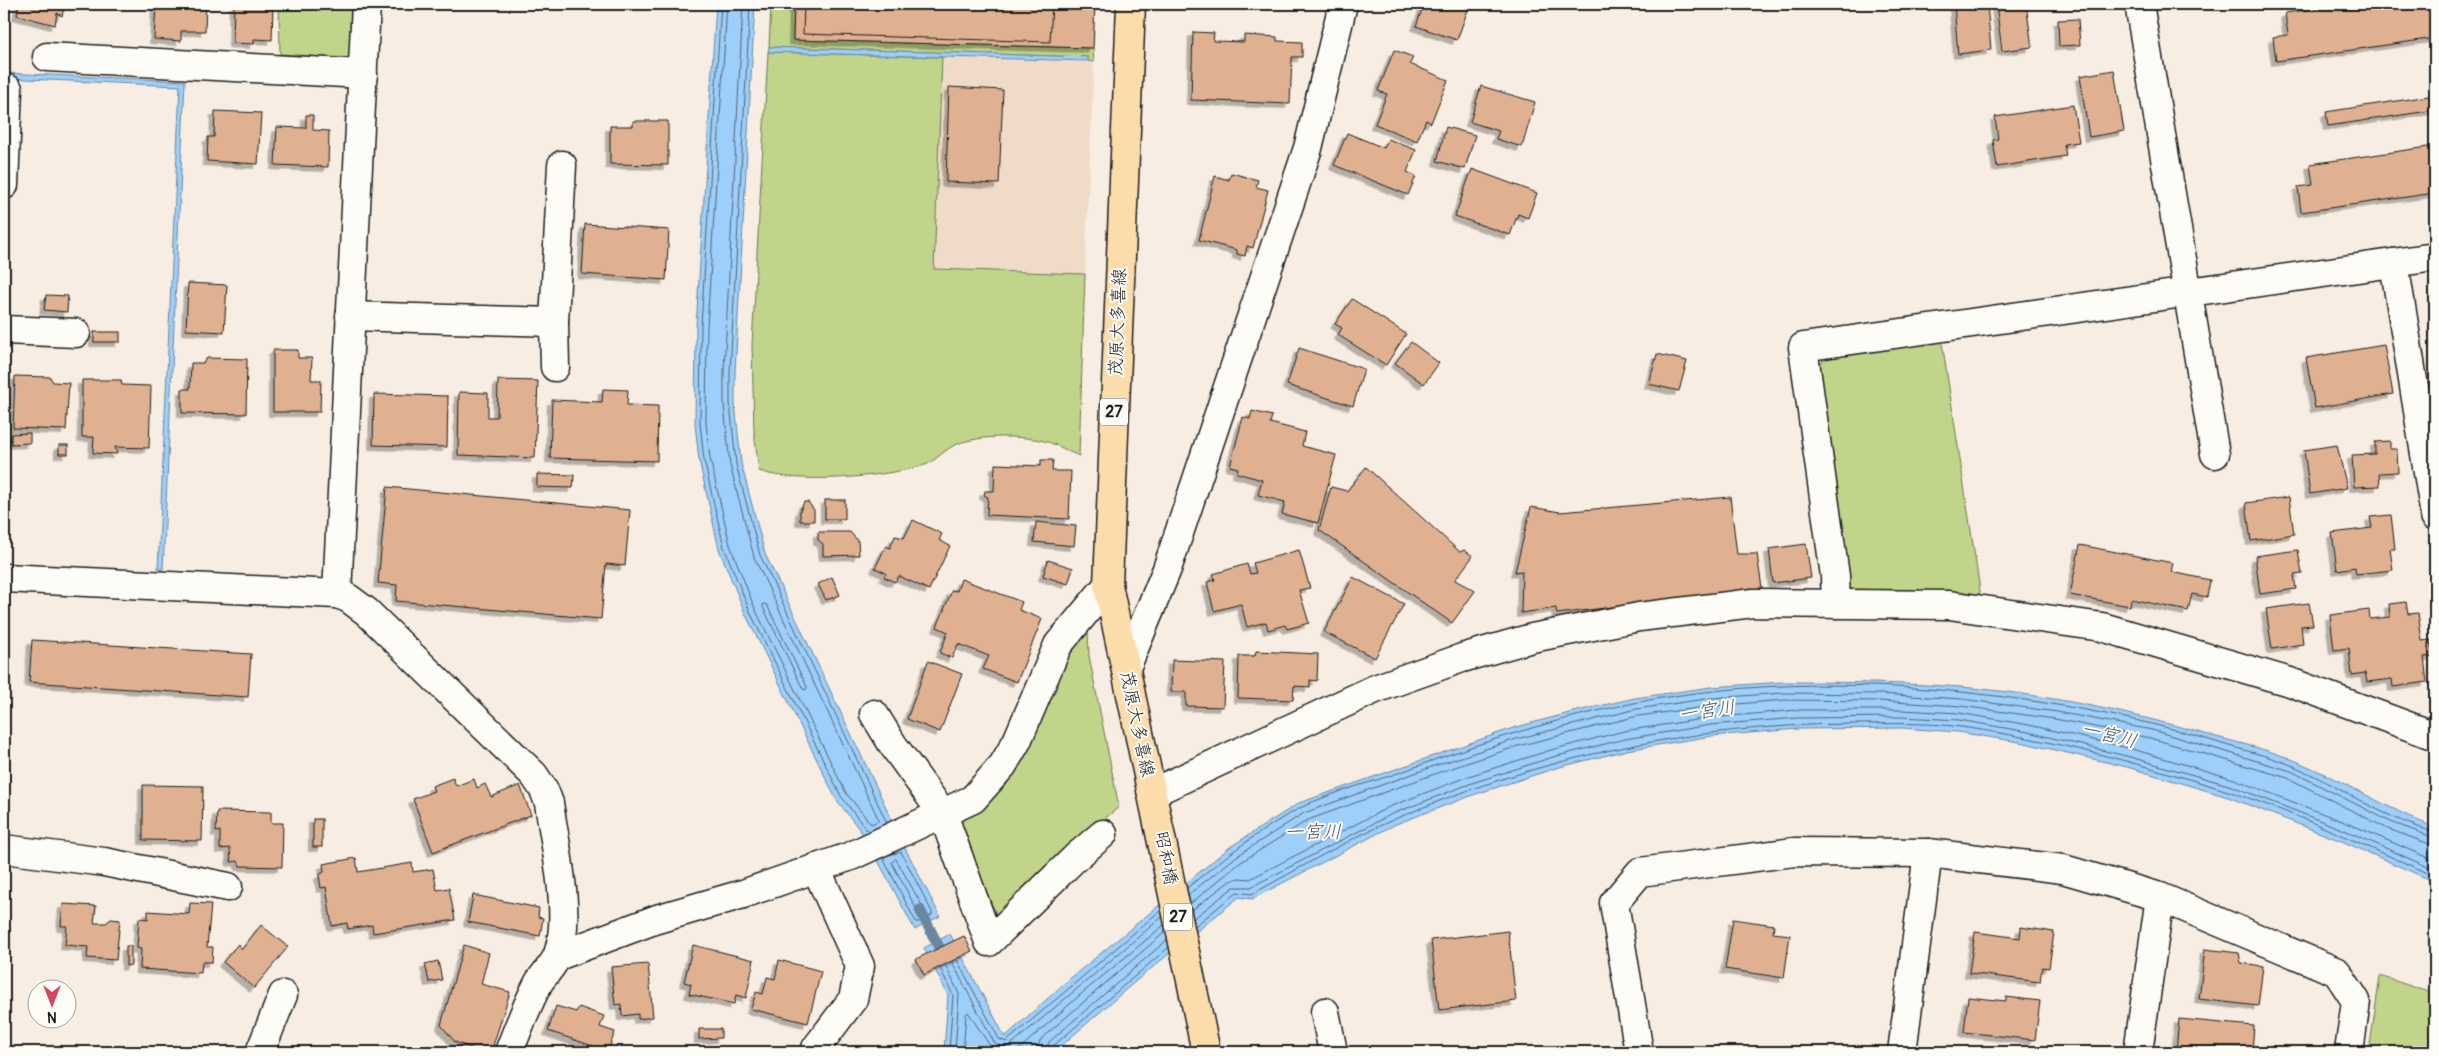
<svg xmlns="http://www.w3.org/2000/svg" width="2439" height="1056" font-family="Pangolin,'Klee One',sans-serif">
<style>
.built{fill:#f0dbc9}
.green{fill:#c0d48a;stroke:#6e7853}
.water{fill:#9dcffa;stroke:#6987a1}
.lines{fill:none;stroke-linecap:round;stroke-linejoin:round}
.shore{stroke:#506475;stroke-width:1}
.stream{stroke:#6987a1;stroke-width:11}
.building{fill:#dfb190;stroke:#1c1c1c;filter:url(#shadow)}
.minor-casing{stroke:#1c1c1c;stroke-width:31}
.major-casing{stroke:#1c1c1c;stroke-width:31}
.minor{stroke:#fdfcf7;stroke-width:28}
.major{stroke:#fddcac;stroke-width:28}
.labels{text-anchor:middle;dominant-baseline:central;stroke-width:4;stroke-linejoin:round;paint-order:stroke}
.shield{fill:#fdfcf7;stroke:#605f5e;stroke-width:1}
.shield-label{font-size:16px;font-weight:bold;fill:#1c1c1c}
.street-label{font-size:18px;fill:#1c1c1c;stroke:#fdfcf7}
.water-label{font-size:19px;font-style:italic;fill:#495b6a;stroke:#fdfcf7}
</style>
<defs>
<filter id="shadow"><feDropShadow dx="-4.5" dy="4.5" stdDeviation="0" flood-color="#0004"/></filter>
</defs>
<rect width="100%" height="100%" fill="#f7ede2"/>
<filter id="ink" filterUnits="userSpaceOnUse"><feTurbulence type="fractalNoise" baseFrequency=".02" numOctaves="2"/><feDisplacementMap in="SourceGraphic" scale="10" xChannelSelector="R" yChannelSelector="G"/><feConvolveMatrix kernelMatrix="1 2 1 2 8 2 1 2 1" color-interpolation-filters="sRGB"/></filter>
<g filter="url(#ink)">
<polygon class="built" points="942,57 1094,62 1085,274 934,269"/>
<g class="green">
<polygon points="279,4 353,4 349,59 280,54"/>
<polygon points="771,4 794,4 793,40 1093,48 1094,62 1088,61 1088,57 769,47"/>
<path d="M768 52 942 57 934 269 1085 274 1079 456C1069 452 1058 445 1048 442 1023 435 980 435 957 444 945 449 934 462 925 465 885 477 798 485 759 471L754 432 752 345Z"/>
<polygon points="1942,342 1980,590 1979,600 1847,596 1813,377 1825,357"/>
<polygon points="1088,630 1089,656 1119,807 1085,835 998,918 954,821 1068,644"/>
<polygon points="2380,976 2435,994 2435,1052 2369,1052"/>
</g>
<g class="water">
<polygon points="716,4 755,4 735,372 735,403 741,463 765,554 895,826 866,838 836,799 745,613 719,549 699,460 695,424 696,327"/>
<polygon points="769,47 1088,57 1088,61 768,52"/>
<polygon points="4,73 185,81 163,569 158,569 180,86 4,78"/>
<path d="M1784 682C1843 682 1902 683 1961 687 2043 694 2126 711 2205 734 2235 742 2267 749 2296 761 2343 781 2387 808 2435 828V882L2344 842 2228 797 2127 767 2025 743 1958 732 1901 728 1798 729 1712 736 1627 750 1556 768 1476 794 1396 824 1252 899 1239 897 1137 980 1054 1052H944L948 995 924 948 950 934 1005 1037 1067 981 1230 847 1299 803 1513 728 1573 712 1635 698 1711 687Z"/>
<polygon points="903,844 940,916 915,930 875,855"/>
</g>
<g class="lines">
<g class="shore">
<polyline points="721,4 701,327 700,423 704,460 724,547 750,612 841,796 868,832"/>
<polyline points="727,4 707,327 706,423 710,459 730,545 755,609 846,793 871,824 878,821 878,818 754,557 730,465 724,404 724,372 743,4"/>
<polyline points="750,4 730,372 730,403 736,464 760,555 887,823"/>
<polygon points="764,604 767,605 807,687 806,690 803,689 763,607"/>
<polyline points="884,857 884,860 916,922 919,922 932,915 932,912 901,852 885,856"/>
<polygon points="896,859 924,909 921,914 918,912 892,863"/>
<path d="M1187 888C1222 859 1259 830 1300 808 1335 790 1376 782 1412 768 1484 741 1558 718 1634 703 1798 670 1990 686 2152 724 2178 730 2203 738 2229 746 2251 752 2276 758 2298 768 2341 788 2389 821 2435 832"/>
<polyline points="1188,895 1237,856 1304,813 1437,765 1516,739 1637,709 1712,698 1784,693 1879,694 1962,699 2057,712 2152,730 2291,771 2391,822 2435,838"/>
<polyline points="1190,904 1241,862 1308,820 1440,772 1518,746 1638,716 1713,706 1785,700 1878,701 1961,706 2055,719 2150,738 2288,778 2388,829 2435,846"/>
<polyline points="1192,910 1230,881 1239,878 1250,879 1389,807 1469,776 1551,750 1624,731 1709,718 1798,710 1901,710 1959,713 2029,725 2132,749 2234,779 2352,825 2435,861"/>
<polyline points="1193,919 1234,887 1251,887 1392,814 1472,783 1553,757 1625,739 1710,725 1798,718 1901,717 1959,720 2028,732 2130,757 2232,786 2349,832 2435,870"/>
<path d="M1195 926 1237 892 1252 894C1299 869 1346 840 1395 819 1539 757 1693 725 1849 724 1887 724 1925 722 1961 727 2051 739 2142 764 2228 791 2299 814 2367 847 2435 876"/>
<polyline points="957,960 999,1039 1006,1042 1161,910"/>
<polyline points="952,962 994,1042 1000,1047 1007,1048 1162,917"/>
<polyline points="946,966 959,994 955,1052"/>
<polyline points="940,968 953,995 949,1052"/>
<polyline points="963,1052 966,1014 968,1012 994,1052"/>
<polyline points="1016,1052 1080,995 1164,925"/>
<polyline points="1037,1052 1039,1043 1043,1037 1165,932"/>
<polyline points="1045,1052 1049,1042 1167,940"/>
<polyline points="1051,1052 1053,1046 1169,947"/>
</g>
<polyline class="stream" points="920,910 942,953"/>
</g>
<g class="building">
<polygon points="19,4 65,4 62,16 57,13 55,25 17,15"/>
<polygon points="156,4 206,4 205,31 181,31 181,41 154,39"/>
<polygon points="234,4 273,4 272,40 254,39 254,44 233,43"/>
<polygon points="794,4 1095,4 1093,48 793,40"/>
<polygon points="804,4 1052,4 1050,42 803,34"/>
<polygon points="1424,4 1470,4 1457,40 1416,26"/>
<polygon points="1954,4 1987,4 1991,50 1958,54"/>
<polygon points="1996,4 2026,4 2032,47 2002,51"/>
<polygon points="2350,4 2435,4 2435,38 2276,61 2273,37 2288,35 2285,13"/>
<polygon points="2078,19 2080,45 2059,46 2058,20"/>
<polygon points="1193,32 1214,33 1213,41 1244,42 1244,35 1277,37 1277,41 1302,42 1302,57 1292,57 1290,104 1191,100"/>
<polygon points="1394,50 1413,57 1410,64 1448,80 1431,123 1426,120 1417,141 1375,124 1387,94 1378,91"/>
<polygon points="2114,70 2124,131 2089,137 2080,76"/>
<polygon points="1481,86 1535,102 1522,147 1496,139 1499,131 1470,122"/>
<polygon points="949,87 1003,90 999,184 946,182"/>
<polygon points="2435,95 2435,110 2328,126 2326,112"/>
<polygon points="2073,105 2079,142 2064,144 2066,156 1997,167 1993,140 1998,139 1995,117"/>
<polygon points="215,111 261,113 258,164 207,161 208,137 214,137"/>
<polygon points="306,115 313,115 313,130 329,131 328,167 275,165 277,127 306,128"/>
<polygon points="633,121 668,121 668,165 610,164 610,126 633,126"/>
<polygon points="1446,127 1475,135 1465,169 1437,161"/>
<polygon points="1347,133 1384,148 1388,139 1416,150 1407,172 1416,176 1408,195 1334,165"/>
<polygon points="2435,146 2435,193 2301,212 2298,187 2313,185 2310,164"/>
<polygon points="1472,169 1537,193 1528,218 1518,214 1510,235 1455,216"/>
<polygon points="1231,173 1258,180 1256,187 1268,190 1253,248 1247,246 1245,256 1237,254 1237,250 1199,240 1215,176 1229,180"/>
<polygon points="585,224 669,230 666,280 582,274"/>
<polygon points="188,283 227,285 224,332 186,330"/>
<polygon points="46,295 68,296 67,312 44,310"/>
<polygon points="1352,299 1406,334 1386,365 1338,335 1342,328 1335,324"/>
<rect x="94" y="332" width="26" height="10"/>
<polygon points="1411,342 1439,363 1424,384 1395,363"/>
<polygon points="2384,345 2393,394 2315,408 2306,358"/>
<polygon points="1299,348 1364,369 1353,406 1287,385"/>
<polygon points="273,350 298,350 298,358 312,358 311,380 321,380 320,412 273,412"/>
<polygon points="1657,354 1687,361 1679,391 1649,384"/>
<polygon points="207,358 247,359 246,414 182,413 182,389 190,389 191,363 203,363"/>
<polygon points="15,376 50,377 53,382 69,383 66,430 13,428"/>
<polygon points="82,380 121,380 122,385 151,386 149,448 115,447 117,454 93,453 94,437 82,437"/>
<polygon points="498,380 538,381 535,458 458,455 459,392 488,393 488,417 497,417"/>
<polygon points="603,389 628,390 627,405 658,406 657,461 550,458 552,400 602,402"/>
<polygon points="374,394 448,396 447,447 373,445"/>
<polygon points="1252,411 1272,416 1270,423 1305,432 1302,446 1336,455 1318,523 1282,514 1285,502 1258,495 1262,480 1237,473 1238,468 1230,466 1243,417 1250,419"/>
<polygon points="30,433 30,443 11,444 11,434"/>
<polygon points="2390,441 2390,449 2397,449 2398,472 2379,473 2380,486 2354,487 2352,455 2375,454 2375,442"/>
<rect x="59" y="445" width="9" height="9"/>
<polygon points="2337,445 2347,488 2310,494 2304,450"/>
<polygon points="1041,460 1053,460 1052,471 1071,471 1069,519 987,515 988,497 984,495 985,491 994,491 995,464 1041,466"/>
<polygon points="1366,467 1460,552 1464,550 1473,556 1455,580 1475,591 1452,623 1319,530 1331,487 1347,491"/>
<polygon points="537,474 574,475 573,488 537,487"/>
<polygon points="387,487 630,510 625,566 606,564 601,619 396,601 397,585 378,583"/>
<polygon points="1730,497 1737,554 1757,554 1762,588 1557,614 1556,608 1521,613 1522,571 1515,572 1531,507 1560,512"/>
<polygon points="2289,497 2294,534 2251,541 2246,503"/>
<rect x="825" y="500" width="20" height="19"/>
<polygon points="804,502 808,502 814,510 814,521 800,521 800,511"/>
<polygon points="2391,515 2395,549 2390,549 2393,570 2356,574 2355,567 2337,570 2332,533 2372,528 2370,517"/>
<polygon points="913,520 942,534 939,540 950,546 929,590 899,576 895,582 884,577 886,573 875,568 886,546 890,548 895,536 904,538"/>
<polygon points="1036,522 1076,526 1074,546 1034,542"/>
<polygon points="818,532 850,532 858,541 859,555 823,556 823,544 818,540"/>
<polygon points="1806,544 1811,578 1773,583 1769,549"/>
<polygon points="2080,545 2173,563 2171,572 2210,580 2207,597 2192,594 2188,611 2131,599 2130,606 2070,595"/>
<polygon points="1299,550 1310,588 1299,590 1309,623 1287,629 1285,625 1268,630 1266,622 1247,627 1241,604 1214,611 1207,582 1215,580 1213,574 1247,564 1250,574 1256,573 1253,563"/>
<polygon points="2298,550 2302,574 2294,575 2296,589 2260,594 2255,556"/>
<polygon points="1048,560 1073,568 1068,584 1043,576"/>
<polygon points="832,577 840,595 826,600 818,584"/>
<polygon points="1353,577 1404,604 1375,658 1324,632"/>
<polygon points="961,579 1022,602 1019,610 1042,619 1017,682 983,669 989,656 958,644 952,658 940,653 948,632 937,627 952,590 957,591"/>
<polygon points="2406,602 2408,614 2418,613 2422,641 2431,640 2433,656 2424,657 2427,682 2393,687 2392,679 2367,682 2365,673 2352,675 2349,648 2334,650 2330,615 2369,610 2370,619 2390,617 2389,604"/>
<polygon points="2309,603 2313,625 2301,626 2303,644 2272,649 2266,609"/>
<polygon points="32,640 251,654 248,697 29,682"/>
<polygon points="1256,651 1318,654 1317,681 1310,680 1310,687 1294,686 1293,700 1238,698 1239,656 1255,656"/>
<polygon points="1172,660 1225,662 1223,707 1186,706 1186,692 1171,692"/>
<polygon points="928,661 962,674 940,732 907,719"/>
<polygon points="453,778 456,786 474,779 477,788 485,784 491,797 520,785 531,815 433,852 413,799 434,791 432,786"/>
<polygon points="143,785 203,786 202,841 143,840"/>
<polygon points="217,811 271,812 271,823 283,823 282,867 240,866 238,861 231,862 230,848 220,849 220,831 216,832"/>
<rect x="313" y="819" width="9" height="28"/>
<polygon points="356,858 358,872 412,863 413,872 433,869 437,890 449,888 455,920 373,933 372,925 348,929 347,923 332,926 326,887 321,888 319,875 324,872 323,864"/>
<polygon points="473,895 539,908 538,917 543,918 540,936 468,922"/>
<polygon points="190,903 211,904 207,947 213,947 212,962 202,962 201,973 140,969 141,949 137,948 139,918 148,919 148,911 189,914"/>
<polygon points="63,904 96,906 94,923 106,923 111,919 120,920 116,960 87,958 88,947 65,945 67,926 61,926"/>
<polygon points="1733,919 1774,925 1773,933 1790,935 1784,978 1725,969"/>
<polygon points="261,925 288,947 254,988 223,962 238,944 242,949"/>
<polygon points="2021,927 2054,932 2049,968 2042,967 2040,982 1969,973 1975,932 2020,938"/>
<polygon points="1508,931 1516,1001 1439,1010 1431,940"/>
<polygon points="964,936 972,951 924,975 916,959"/>
<polygon points="464,945 489,953 481,984 510,992 491,1052 482,1052 455,1042 441,1025"/>
<polygon points="693,945 754,960 746,998 736,995 734,1004 689,994 691,984 684,982"/>
<polygon points="126,946 131,946 131,965 126,966"/>
<polygon points="2205,949 2239,953 2241,963 2263,966 2258,1006 2199,999"/>
<polygon points="779,960 821,971 808,1023 751,1009 756,992 763,994 767,977 775,979"/>
<polygon points="438,961 442,980 429,982 425,964"/>
<polygon points="648,964 653,1017 638,1019 638,1014 622,1016 621,1004 615,1005 611,967"/>
<polygon points="1968,997 2006,1001 2006,997 2040,1001 2035,1040 1964,1032"/>
<polygon points="556,1006 576,1012 579,1007 604,1016 600,1027 615,1032 608,1051 548,1031"/>
<polygon points="2179,1019 2254,1026 2252,1052 2176,1052"/>
<polygon points="699,1029 721,1029 721,1038 699,1039"/>
</g>
<g class="lines">
<g class="minor-casing">
<g id="minor">
<polyline points="2139,4 2215,454"/>
<polyline points="47,57 363,74"/>
<polyline points="4,185 8,89"/>
<polyline points="2394,263 2435,516"/>
<polyline points="350,316 554,322"/>
<polyline points="4,330 76,333"/>
<polyline points="555,367 554,322 562,165"/>
<path d="M4 578 337 594 348 598 367 612 534 775 544 790 549 803C555 845 572 916 558 954 555 964 545 973 539 982 527 1005 518 1028 509 1052"/>
<polyline points="337,594 366,4"/>
<polyline points="1836,604 1835,576 1803,347 2435,257"/>
<polyline points="1126,668 1167,569 1308,148 1343,4"/>
<polyline points="874,714 893,745 943,814 989,942 1076,857 1103,834"/>
<polyline points="1152,793 1375,689 1462,658 1532,638 1639,617 1753,603 1949,605 2102,627 2290,682 2435,736"/>
<polyline points="4,849 104,862 228,887"/>
<polyline points="816,868 860,966 853,999 816,1048"/>
<polyline points="558,956 657,919 743,894 851,856 973,799 1003,765 1017,741 1058,645 1108,585"/>
<polyline points="1325,1012 1333,1052"/>
<polyline points="260,1052 283,995"/>
<polyline points="1639,1052 1614,903 1640,872 1794,852 1928,853 2063,869 2160,897 2337,972 2356,1001 2349,1052"/>
<polyline points="1902,1052 1928,853"/>
<polyline points="2138,1052 2160,897"/>
</g>
</g>
<g class="major-casing">
<polyline id="major" points="1131,4 1108,585 1206,1052"/>
</g>
<use href="#minor" class="minor"/>
<use href="#major" class="major"/>
</g>
</g>
<g class="labels">
<g class="shield">
<rect x="1100" y="398.5" width="28" height="27" rx="4"/>
<rect x="1164" y="903.5" width="28" height="27" rx="4"/>
</g>
<g class="shield-label">
<text x="1114" y="412">27</text>
<text x="1178" y="917">27</text>
</g>
<g class="street-label">
<text transform="translate(1118 322) rotate(-88)">茂原大多喜線</text>
<text transform="translate(1137 724) rotate(78)">茂原大多喜線</text>
<text transform="translate(1166 858) rotate(79)">昭和橋</text>
</g>
<g class="water-label">
<text transform="translate(1707 711) rotate(-8)">一宮川</text>
<text transform="translate(2109 735) rotate(14)">一宮川</text>
<text x="1313" y="832">一宮川</text>
</g>
</g>
<rect width="2439" height="1056" fill="none" stroke="#fdfcf7" stroke-width="20"/>
<rect x="10" y="10" width="2419" height="1036" fill="none" stroke="#1c1c1c" stroke-width="2" filter="url(#ink)"/>
<g transform="translate(52 1004) rotate(180)"><circle r="24" fill="#fdfcf7" stroke="#a3a29f"/>
<path d="M0-4L9 19L0 12L-9 19Z" fill="#d1495b"/>
<text y="-8" font-size="14" font-weight="bold" text-anchor="middle" fill="#1c1c1c">N</text>
</g>
</svg>
